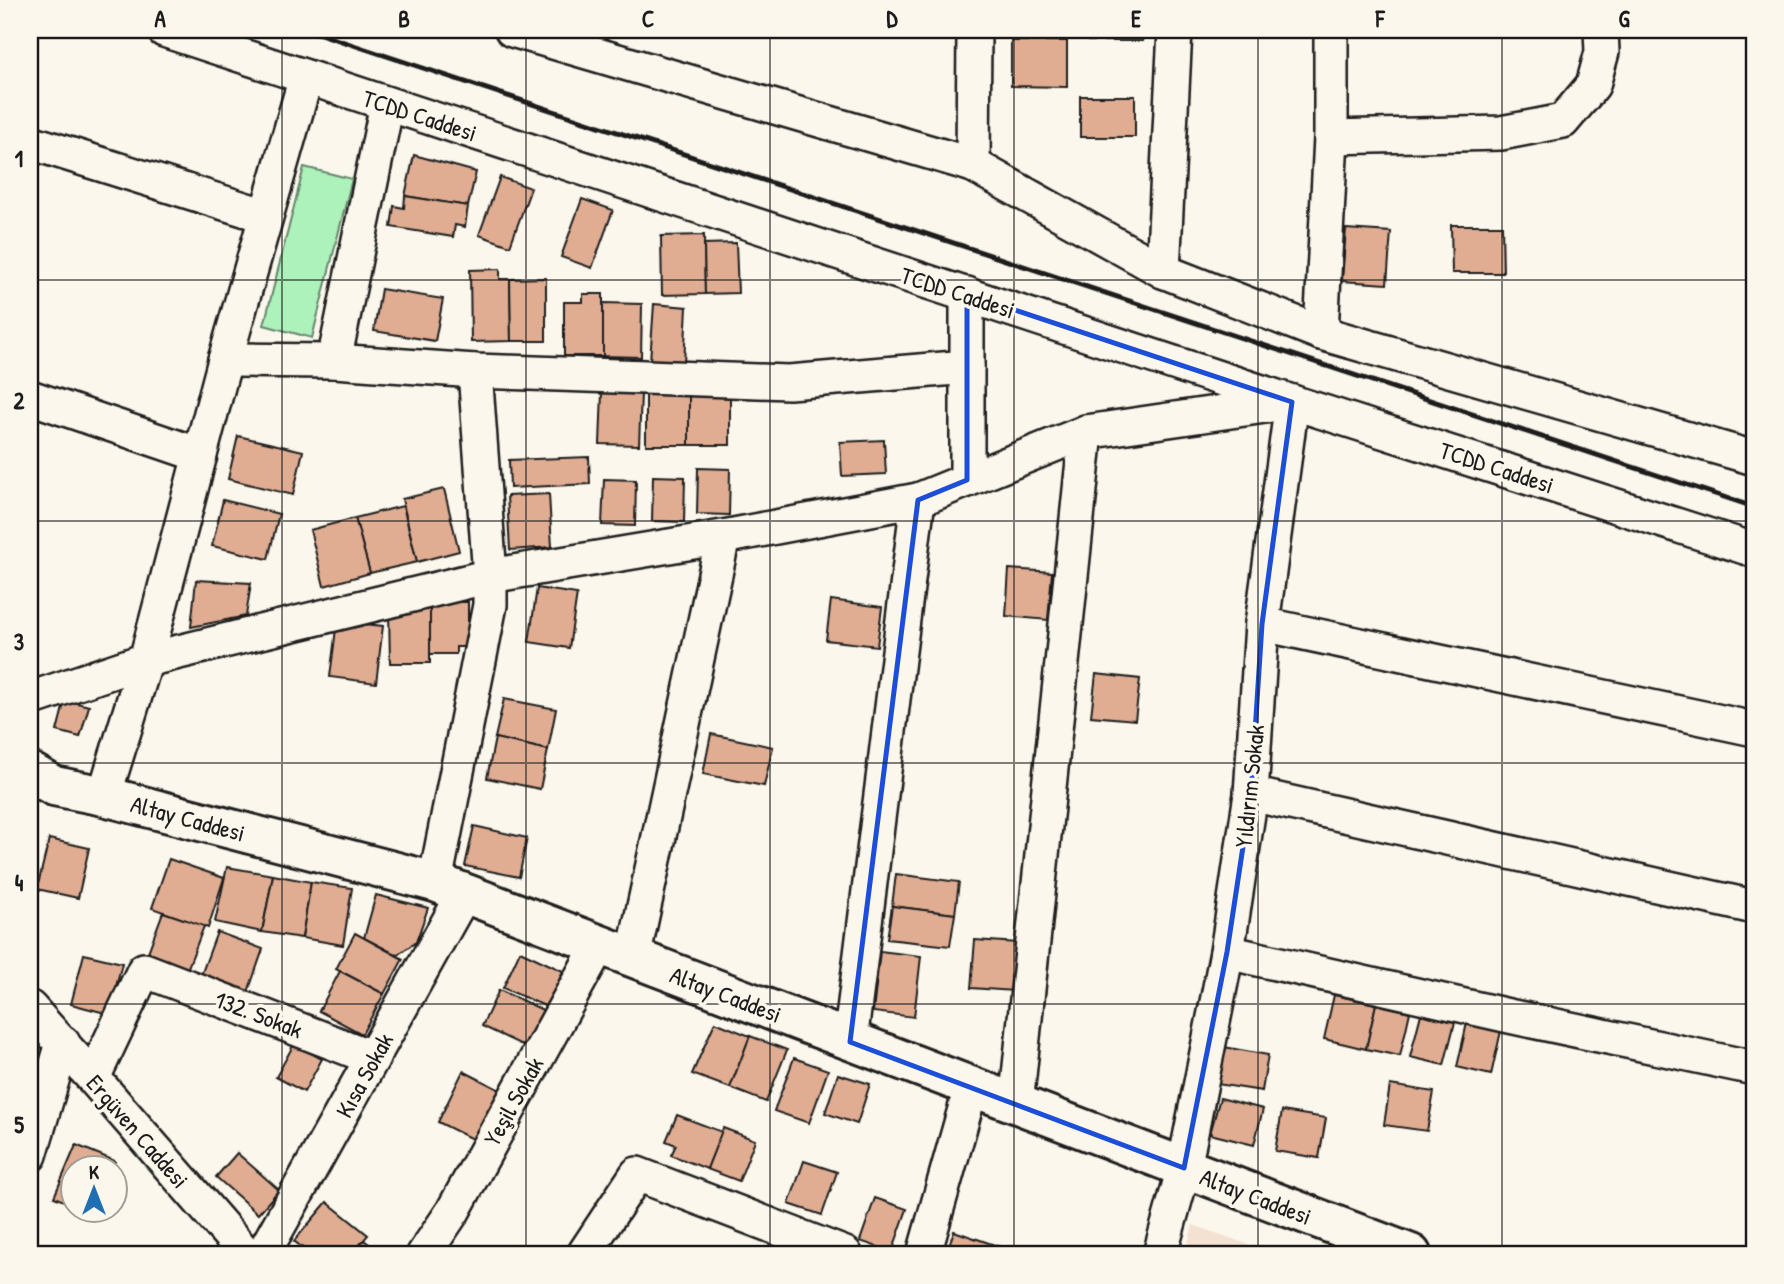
<svg xmlns="http://www.w3.org/2000/svg" width="1784" height="1284" font-family="'Patrick Hand',sans-serif">
<style>
.built{fill:#f3e1d1}
.green{fill:#adf1bb;stroke:#64866c;stroke-width:2}
.building{fill:#e0ad93;stroke:#1c1c1c;stroke-width:2}
.lines{fill:none;stroke-linecap:round;stroke-linejoin:round}
.minor-casing{stroke:#1c1c1c;stroke-width:38}
.secondary-casing{stroke:#1c1c1c;stroke-width:44}
.minor{stroke:#fbf7ec;stroke-width:33}
.secondary{stroke:#fbf7ec;stroke-width:38}
.rail{stroke:#1c1c1c;stroke-width:5}
.marked{fill:none;stroke:#1d4ed8;stroke-width:5;stroke-linejoin:round}
.grid{fill:none;stroke:#1c1c1c;stroke-width:2;stroke-opacity:0.55}
.labels{text-anchor:middle;dominant-baseline:central;stroke-width:7;stroke-linejoin:round;paint-order:stroke}
.street-label{font-size:24px;fill:#1c1c1c;stroke:#fbf7ec}
.neatline{fill:none;stroke:#1c1c1c;stroke-width:2.5}
.grid-label{font-size:23px;text-anchor:middle;font-weight:bold;fill:#1c1c1c}
</style>
<rect width="100%" height="100%" fill="#fbf7ec"/>
<filter id="ink" filterUnits="userSpaceOnUse"><feTurbulence type="fractalNoise" baseFrequency=".0143" numOctaves="2"/><feDisplacementMap in="SourceGraphic" scale="14" xChannelSelector="R" yChannelSelector="G"/><feConvolveMatrix kernelMatrix="1 2 1 2 8 2 1 2 1" color-interpolation-filters="sRGB"/></filter>
<g filter="url(#ink)">
<polygon class="built" points="1193,1225 1275,1254 1185,1254"/>
<polygon class="green" points="304,167 352,179 312,338 264,325"/>
<g class="building">
<polygon points="1012,30 1067,30 1067,41 1011,41"/>
<rect x="1088" y="30" width="55" height="11"/>
<polygon points="1011,41 1067,41 1067,87 1011,86"/>
<rect x="1080" y="96" width="55" height="41"/>
<polygon points="414,155 476,172 468,206 405,196"/>
<polygon points="500,177 531,188 510,246 479,235"/>
<polygon points="405,196 468,206 465,227 455,225 453,237 391,227 394,206 404,208"/>
<polygon points="582,199 613,210 592,268 561,257"/>
<polygon points="1451,225 1502,225 1503,273 1452,273"/>
<polygon points="1346,229 1391,232 1387,284 1342,281"/>
<polygon points="704,235 705,294 662,295 661,236"/>
<polygon points="736,243 738,293 705,294 704,244"/>
<polygon points="500,269 500,279 510,279 511,341 471,342 470,270"/>
<polygon points="546,278 546,341 511,341 510,279"/>
<polygon points="381,289 443,299 435,341 374,331"/>
<polygon points="583,294 603,294 603,356 564,356 564,302 583,302"/>
<polygon points="603,303 642,304 641,357 603,356"/>
<polygon points="654,304 687,307 684,364 650,361"/>
<polygon points="602,392 641,393 639,445 600,444"/>
<rect x="646" y="392" width="43" height="53"/>
<polygon points="689,392 730,393 730,445 689,445"/>
<polygon points="238,436 303,451 293,495 228,479"/>
<polygon points="884,440 886,474 842,476 840,442"/>
<polygon points="589,457 590,484 510,488 509,460"/>
<polygon points="698,468 730,469 729,515 697,514"/>
<polygon points="653,476 685,477 684,522 652,521"/>
<polygon points="604,479 636,480 635,526 602,525"/>
<polygon points="444,489 459,551 417,562 402,499"/>
<polygon points="549,494 552,547 510,550 507,496"/>
<polygon points="223,500 279,514 268,559 212,546"/>
<polygon points="403,506 417,562 370,573 355,518"/>
<polygon points="355,518 370,573 324,586 310,530"/>
<polygon points="1009,569 1052,572 1048,620 1006,616"/>
<polygon points="196,580 251,583 246,616 191,627"/>
<polygon points="537,588 577,594 569,648 529,642"/>
<polygon points="831,600 882,607 877,646 826,640"/>
<polygon points="430,602 468,602 468,647 456,647 456,654 430,654"/>
<polygon points="430,609 430,663 390,663 389,610"/>
<polygon points="337,621 383,626 376,683 330,677"/>
<polygon points="1096,674 1140,679 1135,720 1091,716"/>
<polygon points="504,699 556,709 548,750 495,738"/>
<polygon points="65,700 89,706 80,737 57,731"/>
<polygon points="711,734 773,747 764,786 703,774"/>
<polygon points="495,738 548,750 540,789 487,778"/>
<polygon points="474,826 527,838 519,877 465,866"/>
<polygon points="49,839 89,848 78,898 37,889"/>
<polygon points="169,859 224,878 208,928 152,908"/>
<polygon points="227,867 273,875 262,932 215,922"/>
<polygon points="896,874 959,882 955,914 892,906"/>
<polygon points="273,875 311,882 302,938 262,932"/>
<polygon points="311,882 352,888 343,945 302,938"/>
<polygon points="376,895 428,908 416,942 397,955 364,938"/>
<polygon points="892,906 955,914 950,946 887,939"/>
<polygon points="163,912 204,926 187,970 147,955"/>
<polygon points="217,932 263,949 247,995 200,978"/>
<polygon points="355,933 403,959 384,994 336,969"/>
<polygon points="975,940 1018,943 1014,991 971,988"/>
<polygon points="520,951 563,971 547,1007 503,988"/>
<polygon points="880,951 921,956 914,1017 873,1012"/>
<polygon points="84,954 122,963 109,1014 71,1004"/>
<polygon points="340,971 384,994 362,1034 319,1011"/>
<polygon points="499,990 543,1010 526,1047 482,1026"/>
<polygon points="1334,995 1376,1004 1366,1049 1324,1039"/>
<polygon points="1376,1004 1410,1012 1400,1056 1366,1049"/>
<polygon points="1421,1014 1455,1022 1444,1065 1410,1057"/>
<polygon points="715,1022 750,1036 730,1088 692,1074"/>
<polygon points="1467,1023 1501,1031 1491,1075 1457,1067"/>
<polygon points="750,1036 787,1050 766,1102 730,1088"/>
<polygon points="294,1044 322,1059 304,1092 276,1077"/>
<polygon points="1224,1047 1268,1055 1262,1091 1217,1084"/>
<polygon points="794,1058 828,1070 809,1123 774,1111"/>
<polygon points="463,1071 500,1090 474,1140 438,1122"/>
<polygon points="838,1074 870,1084 857,1124 825,1113"/>
<polygon points="1390,1085 1434,1092 1427,1131 1384,1125"/>
<polygon points="1220,1098 1263,1109 1254,1145 1210,1134"/>
<polygon points="1282,1111 1326,1118 1319,1158 1275,1151"/>
<polygon points="677,1115 722,1132 707,1169 671,1155 676,1145 666,1141"/>
<polygon points="723,1128 755,1140 739,1181 707,1169"/>
<polygon points="76,1145 115,1161 112,1168 74,1168 74,1205 54,1197"/>
<polygon points="237,1153 279,1190 258,1214 216,1177"/>
<polygon points="804,1161 837,1172 822,1215 789,1204"/>
<polygon points="875,1198 907,1209 892,1252 860,1241"/>
<polygon points="327,1202 368,1235 352,1254 310,1254 294,1241"/>
<polygon points="954,1231 1018,1253 1017,1254 946,1254"/>
<polygon points="364,1240 382,1254 352,1254"/>
</g>
<g class="lines">
<g class="minor-casing">
<g id="minor">
<polyline points="164,30 1292,402 1754,550"/>
<polyline points="512,30 973,165 1163,271 1321,333 1754,458"/>
<polyline points="1331,137 1501,133 1563,121 1593,85 1602,52 1601,30"/>
<polyline points="30,142 266,216"/>
<polyline points="973,165 974,30"/>
<polyline points="1163,271 1175,30"/>
<polyline points="967,294 967,480"/>
<polyline points="1321,333 1331,137 1331,30"/>
<polyline points="225,360 334,361 475,371 789,382 967,367"/>
<polyline points="334,361 387,104"/>
<polyline points="30,397 200,455"/>
<polyline points="1262,624 1754,729"/>
<polyline points="30,699 146,660 490,576 723,537 918,500 1086,432 1292,402 1262,624 1251,794 1227,952 1184,1168 1160,1254"/>
<polyline points="1251,794 1754,907"/>
<polyline points="104,796 146,660 225,360 306,77"/>
<polyline points="435,882 490,605 490,576 475,371"/>
<polyline points="1227,952 1509,1016 1754,1068"/>
<polyline points="633,958 723,537"/>
<polyline points="30,1008 93,1078 246,1254"/>
<polyline points="850,1042 918,500"/>
<polyline points="93,1078 144,970 373,1058"/>
<polyline points="1016,1105 1086,432"/>
<polyline points="30,1155 63,1043"/>
<polyline points="263,1254 464,894"/>
<polyline points="424,1254 453,1211 599,945"/>
<polyline points="584,1254 637,1174 845,1254"/>
<polyline points="924,1254 971,1088"/>
</g>
</g>
<g class="secondary-casing">
<polyline id="secondary" points="30,772 54,786 104,796 435,882 1411,1254"/>
</g>
<use href="#minor" class="minor"/>
<use href="#secondary" class="secondary"/>
<polyline class="rail" points="308,30 1754,507"/>
</g>
</g>
<path class="marked" d="M967 294 1292 402 1262 624 1251 794 1227 952 1184 1168 850 1042 918 500 967 480Z"/>
<path class="grid" d="M282 30V1254M526 30V1254M770 30V1254M1014 30V1254M1258 30V1254M1502 30V1254M30 280H1754M30 521H1754M30 763H1754M30 1004H1754"/>
<g class="labels">
<g class="street-label">
<text transform="translate(420 115) rotate(18)">TCDD Caddesi</text>
<text transform="translate(958 292) rotate(18)">TCDD Caddesi</text>
<text transform="translate(1497 467) rotate(18)">TCDD Caddesi</text>
<text transform="translate(1249 786) rotate(-84)">Yıldırım Sokak</text>
<text transform="translate(188 818) rotate(15)">Altay Caddesi</text>
<text transform="translate(726 994) rotate(21)">Altay Caddesi</text>
<text transform="translate(259 1014) rotate(21)">132. Sokak</text>
<text transform="translate(364 1075) rotate(-61)">Kısa Sokak</text>
<text transform="translate(513 1101) rotate(-61)">Yeşil Sokak</text>
<text transform="translate(138 1131) rotate(49)">Ergüven Caddesi</text>
<text transform="translate(1256 1196) rotate(21)">Altay Caddesi</text>
</g>
</g>
<rect width="1784" height="1284" fill="none" stroke="#fbf7ec" stroke-width="77"/>
<g transform="translate(94 1189)"><circle r="33" fill="#fbf7ec" stroke="#a29f99" stroke-width="2"/>
<path d="M0-5L12 26L0 18L-12 26Z" fill="#1f6fb2"/>
<text y="-10" font-size="19" font-weight="bold" text-anchor="middle" fill="#1c1c1c">K</text>
</g>
<rect x="38" y="38" width="1708" height="1208" class="neatline"/>
<g class="grid-label">
<text x="160" y="27">A</text>
<text x="404" y="27">B</text>
<text x="648" y="27">C</text>
<text x="892" y="27">D</text>
<text x="1136" y="27">E</text>
<text x="1380" y="27">F</text>
<text x="1624" y="27">G</text>
<text x="19" y="167">1</text>
<text x="19" y="409">2</text>
<text x="19" y="650">3</text>
<text x="19" y="891">4</text>
<text x="19" y="1133">5</text>
</g>
</svg>
